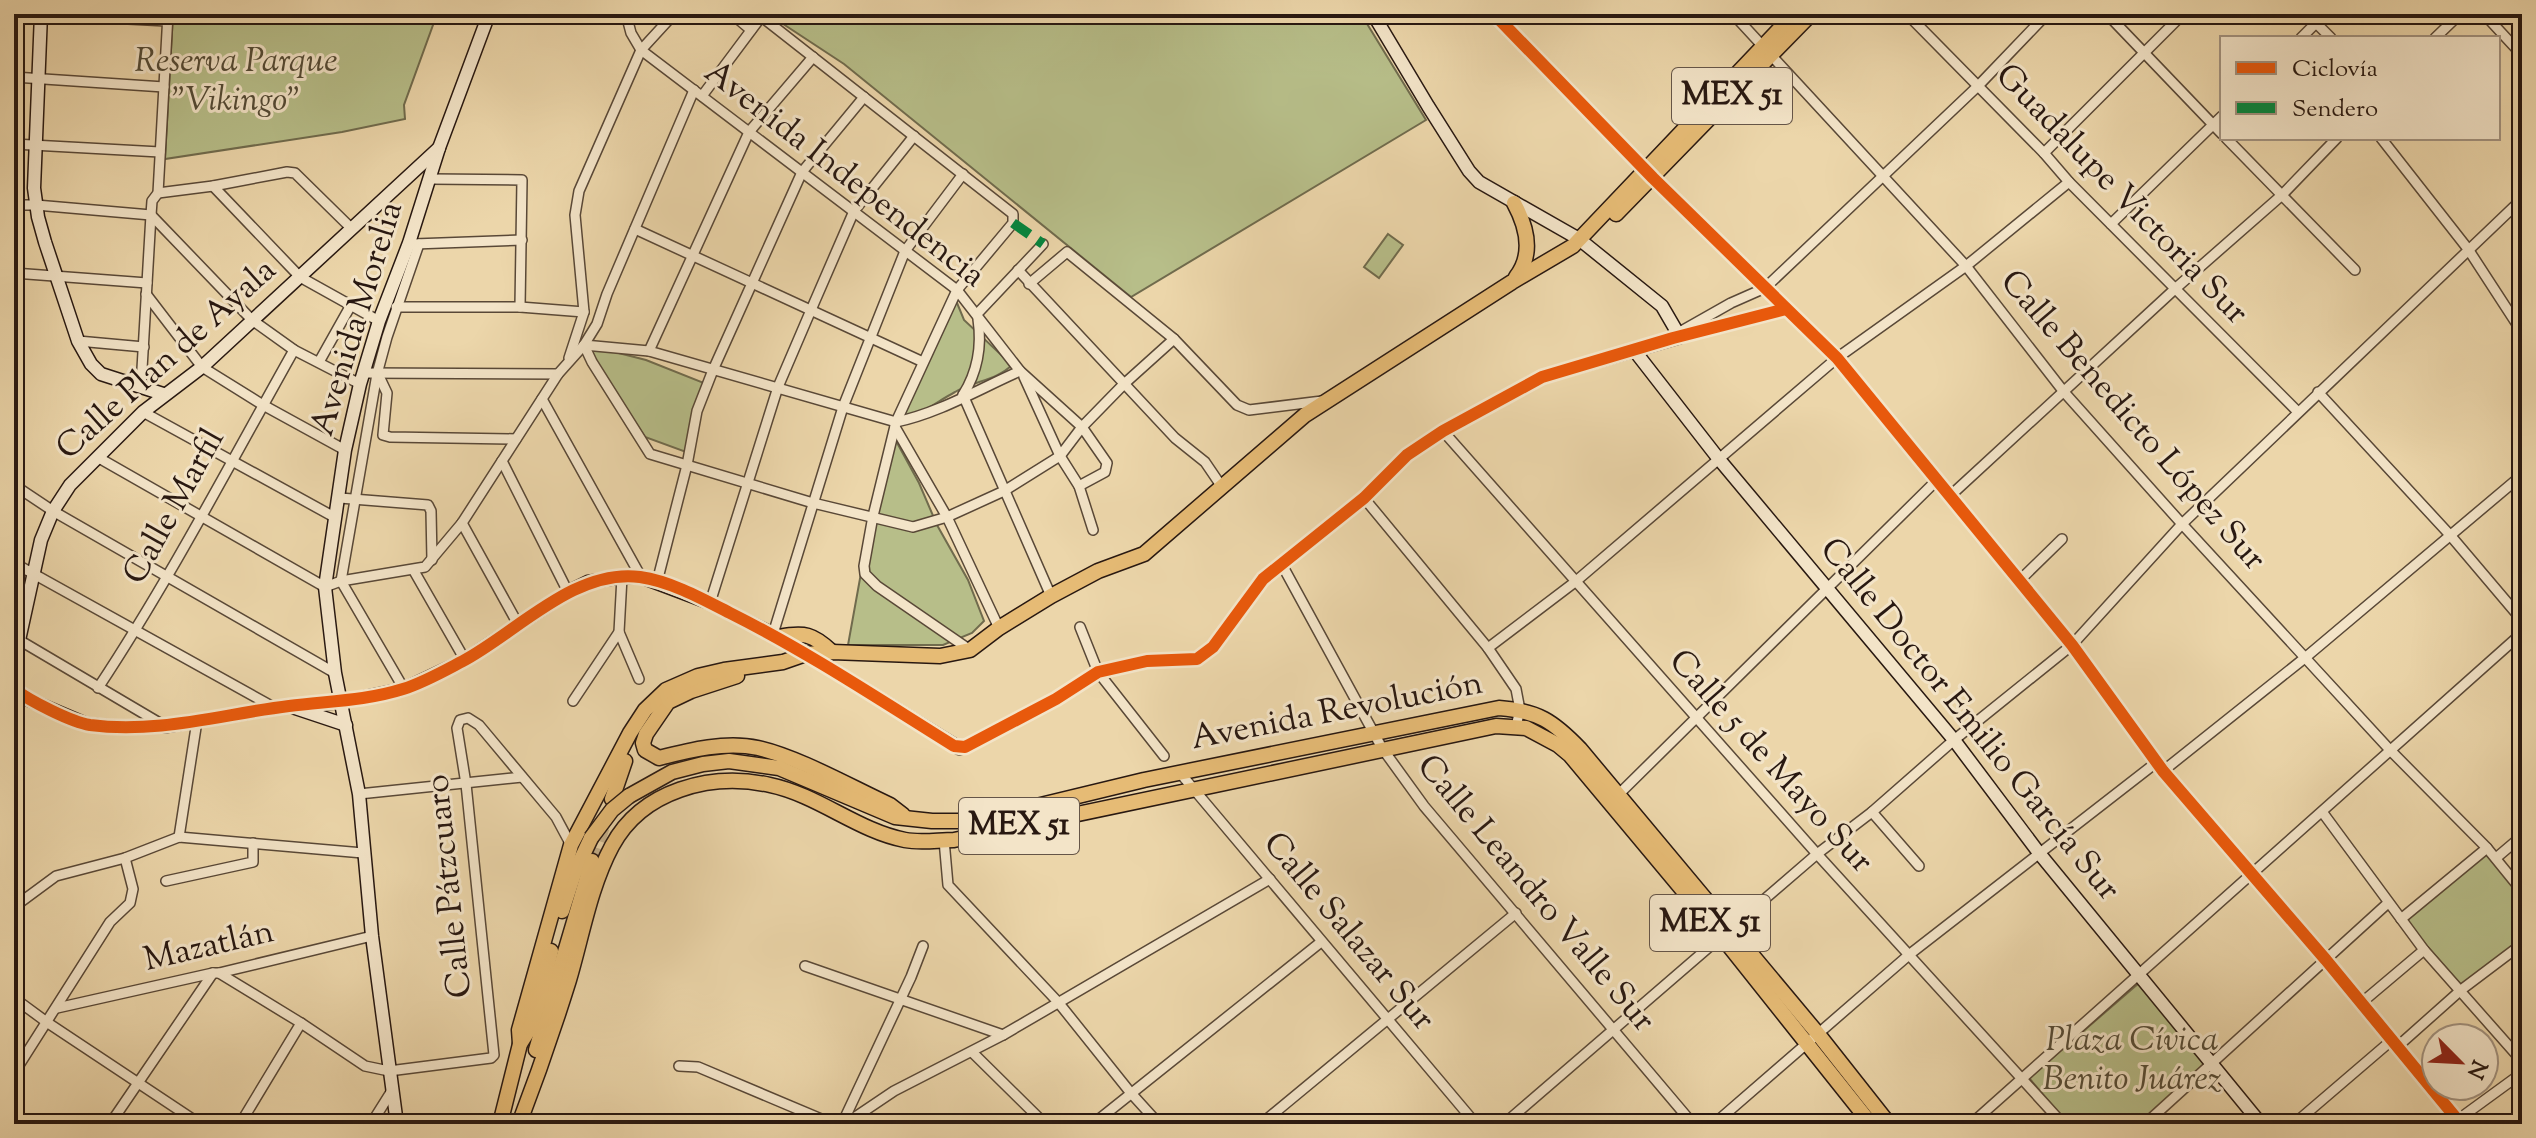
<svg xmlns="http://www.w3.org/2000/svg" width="2536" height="1138" font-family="'Sorts Mill Goudy',serif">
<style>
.green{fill:#b7be89;stroke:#706b4d;stroke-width:2}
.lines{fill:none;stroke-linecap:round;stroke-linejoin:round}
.primary-tunnel{stroke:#c5b08b;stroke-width:14;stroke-dasharray:14 7;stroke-linecap:butt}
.street-casing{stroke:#594837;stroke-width:12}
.secondary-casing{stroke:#281811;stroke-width:15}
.primary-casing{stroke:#281811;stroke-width:17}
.street{stroke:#f3e4c8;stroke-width:9}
.secondary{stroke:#f3e4c8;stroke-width:12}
.primary{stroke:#e6bb75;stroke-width:14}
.primary-bridge-casing{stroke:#281811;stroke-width:17;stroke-linecap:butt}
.primary-bridge{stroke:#e6bb75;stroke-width:14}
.quiet{stroke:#00873e;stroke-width:10;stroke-dasharray:20 10;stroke-linecap:butt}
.cycleway-casing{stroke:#f3e4c8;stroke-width:17}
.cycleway{stroke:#e8590c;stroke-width:12}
.labels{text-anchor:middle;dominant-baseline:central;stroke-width:6;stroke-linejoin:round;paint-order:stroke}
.shield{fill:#f3e4c8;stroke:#655548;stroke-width:2}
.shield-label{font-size:32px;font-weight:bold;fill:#281811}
.park-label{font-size:34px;font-style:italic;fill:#534a35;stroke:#f3e4c8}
.street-label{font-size:34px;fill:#281811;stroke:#f3e4c8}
</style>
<rect width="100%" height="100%" fill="#ecd6aa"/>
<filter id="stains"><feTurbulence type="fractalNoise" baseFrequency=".0025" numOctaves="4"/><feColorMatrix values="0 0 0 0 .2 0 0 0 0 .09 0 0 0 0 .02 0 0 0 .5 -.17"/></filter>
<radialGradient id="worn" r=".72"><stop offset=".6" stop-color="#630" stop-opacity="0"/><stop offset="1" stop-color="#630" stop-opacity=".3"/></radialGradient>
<g class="green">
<polygon points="173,14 437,14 404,105 405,119 342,132 165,159"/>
<polygon points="768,14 1361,14 1426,120 1131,297 844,64"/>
<polygon points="1388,234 1403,245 1379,278 1364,267"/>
<path d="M955 298 964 320 1012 365C997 380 974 381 955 392 933 404 925 413 899 419Z"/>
<polygon points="599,348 646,360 704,383 686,452 645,437 600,370 588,349"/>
<polygon points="895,439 919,483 937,525 968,580 984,621 972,633 943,645 848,645 863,562"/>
<polygon points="2487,853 2522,898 2522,942 2461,985 2403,919"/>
<polygon points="2139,983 2209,1064 2140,1124 2068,1124 2029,1078"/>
</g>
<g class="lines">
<polyline class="primary-tunnel" points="592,861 605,820"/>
<g class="street-casing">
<g id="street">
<polyline points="31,14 167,21"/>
<polyline points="626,14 631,33 641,50 957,290 1020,371 1082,427 1107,463 1105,472 1079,486"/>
<polyline points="732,14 751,30"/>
<polyline points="758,14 1013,214 1013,223 957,290 896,422 873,516 864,566 865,574 877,586 970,650"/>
<polyline points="1494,14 1653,178 1837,358 2072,645 2163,771 2326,960 2461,1124"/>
<polyline points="1733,14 1966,266 2064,392 2182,524 2390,750 2487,848 2522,891"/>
<polyline points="1907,14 2044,153 2069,182 2298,412"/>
<polyline points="2107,14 2222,134"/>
<polyline points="2307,14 2331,38"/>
<polyline points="2484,14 2522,55"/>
<polyline points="2301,38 2325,14"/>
<polyline points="2435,38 2460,14"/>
<polyline points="14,77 164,87"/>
<polyline points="702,96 761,17"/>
<polyline points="2226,138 2355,270"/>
<polyline points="2381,138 2468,249 2522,332"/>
<polyline points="14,144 160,152"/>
<polyline points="2044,153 2183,14"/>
<polyline points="431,179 522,180 520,307"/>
<polyline points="213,186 300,277 379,321"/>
<polyline points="158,193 213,186 287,172 295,173 351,228"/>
<polyline points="14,205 36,205 151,215 252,320 294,350 360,384"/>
<polyline points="2111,224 2222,116"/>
<polyline points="635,229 923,362"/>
<polyline points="414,244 522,240"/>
<polyline points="1018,270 1175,438 1205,462 1222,487"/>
<polyline points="14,273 147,283"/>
<polyline points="1029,284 1067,252 1174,339 1237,405 1249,410 1322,401"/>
<polyline points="146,294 202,367 263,405 345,450"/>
<polyline points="396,307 520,307 584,312"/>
<polyline points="977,314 1043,244"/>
<polyline points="1678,333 1731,303 1765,288 1978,86 2047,14"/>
<polyline points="1680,337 1786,309"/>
<polyline points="78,341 144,347"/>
<polyline points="584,345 592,362 650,454 813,503 913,527 947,517 1004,491 1060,456 1082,427 1124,384 1174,339"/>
<path d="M584 345 649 351 896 422C939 413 979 389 1020 371"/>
<polyline points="649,351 749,132 813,57"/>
<polyline points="569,358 584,312 575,215 579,191 641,50 674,14"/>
<polyline points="319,362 351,305"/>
<polyline points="364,373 558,374"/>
<polyline points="378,374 387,393 383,435 390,437 516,439"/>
<polyline points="1024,377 1060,456 1079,486 1093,530"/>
<polyline points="141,386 151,215 152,201 158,193 168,14"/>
<polyline points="2318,392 2450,535 2522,620"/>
<polyline points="963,395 1051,596"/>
<path d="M963 395C978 371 982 346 978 319"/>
<polyline points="542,399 641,577"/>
<polyline points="143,412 336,518"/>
<polyline points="895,427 947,517 999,628"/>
<polyline points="1443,431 1817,854 2063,1124"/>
<polyline points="99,458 325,587 341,581 425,567 462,523 558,374 584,345 597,324 607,294 694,90"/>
<polyline points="502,461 568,592"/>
<polyline points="14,485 53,511 335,673"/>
<polyline points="1950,496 2176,288 2282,195 2337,138"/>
<polyline points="340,498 428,505 431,511 432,560"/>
<polyline points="1364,498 1488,648 1516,689 1520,710 1516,726"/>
<polyline points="462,523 519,626"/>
<polyline points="14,563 275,708"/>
<polyline points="1281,563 1382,748 1424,806 1693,1124"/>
<polyline points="414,571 465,660"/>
<polyline points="657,582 687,465 697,411 713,370 802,172 864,97"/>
<polyline points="2018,582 2062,539"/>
<polyline points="710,603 778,387 811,310 854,211 914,136"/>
<polyline points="1080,627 1098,672 1164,756"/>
<polyline points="619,632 639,679"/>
<polyline points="773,634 843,407 905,251 963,174"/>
<polyline points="14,637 163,725"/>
<polyline points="1488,648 1575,582 1837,358 1966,266 2069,182"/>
<path d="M98 688C170 579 230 464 294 350"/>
<polyline points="404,689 341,581 377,374 387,337 419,244"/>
<polyline points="573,701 619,632 622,577"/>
<polyline points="2163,771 2306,657 2522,475"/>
<polyline points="1181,774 1476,1124"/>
<polyline points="359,794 522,777"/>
<polyline points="1617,796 1936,481"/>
<polyline points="1872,812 1919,866"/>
<polyline points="2323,813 2424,950 2522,1061"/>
<polyline points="179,837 197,721"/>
<polyline points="944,840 948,885 1058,1002 1130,1092 1159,1124"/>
<polyline points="2496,858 2522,836"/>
<polyline points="166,881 253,862 253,843"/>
<polyline points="14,907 56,876 125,858 179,837 363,853"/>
<polyline points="2401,919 2487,848"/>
<polyline points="805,966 1003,1035"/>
<polyline points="219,973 301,1023 365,1066 389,1071 491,1058 494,1055 466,784 457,728 460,720 468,718 479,725 556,817 571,845"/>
<polyline points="14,998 48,1023 200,1124"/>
<polyline points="2360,1004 2424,950"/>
<polyline points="57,1008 213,973 219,973 372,936"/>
<polyline points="2397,1047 2461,990 2522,944"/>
<polyline points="972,1052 1045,1124"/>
<polyline points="679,1066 698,1067 833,1124"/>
<polyline points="14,1073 110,922 130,903 133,889 125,858"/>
<polyline points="589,1120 596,1124"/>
<polyline points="110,1124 213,973"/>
<polyline points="240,1124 301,1023"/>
<polyline points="371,1124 393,1089"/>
<polyline points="842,1124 911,977 923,946"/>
<polyline points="845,1124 894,1091 1003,1035 1270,879"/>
<polyline points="1093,1124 1321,942"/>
<polyline points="1261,1124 1516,913"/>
<polyline points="1504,1124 1817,854 1872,812 1954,740 2072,645 2182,524 2522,199"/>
<polyline points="1714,1124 1910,954 2157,762"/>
<polyline points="1971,1124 2522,633"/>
<polyline points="2145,1124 2388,903"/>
<polyline points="2294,1124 2392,1040"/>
<polyline points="2452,1124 2522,1073"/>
</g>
</g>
<g class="secondary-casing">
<g id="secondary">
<polyline points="41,14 34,188 38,217 45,242 78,341 91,364 101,374 163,394"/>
<polyline points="1634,350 1718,458 1954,740 2039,853 2261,1124"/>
<polyline points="14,663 41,540 53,511 70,485 143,412 202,367 439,148"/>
<polyline points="14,689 27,699 86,724 111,727 166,726 288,706 341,702 404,689 465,660 568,592 588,582 622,577 641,577 710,603 779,637 959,748 965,747 1056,699 1098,672 1147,661 1197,659 1213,647 1263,579 1364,498 1407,455 1443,431 1542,377 1680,337 1662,306 1579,239 1479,182 1469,171 1428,106 1373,14"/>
<polyline points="295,708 346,725"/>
<polyline points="397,1124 372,936 359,794 335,673 325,587 345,450 360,384 379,321 409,243 439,148 489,14"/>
</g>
</g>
<g class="primary-casing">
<g id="primary">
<path d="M1514 203C1527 227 1534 254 1516 277"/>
<polyline points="1616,214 1811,14"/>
<path d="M779 637C804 632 813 634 832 652"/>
<path d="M737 676 691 691 668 702 646 734 643 743 645 750 659 758C690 750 726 741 758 748 798 757 851 787 890 805L903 815"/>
<path d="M629 796 672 772 703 764 729 761 779 768 895 817 932 821H965L991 817 1144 780 1499 708C1538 711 1553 721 1580 749L1818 1034 1889 1124"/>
<polyline points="612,799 625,761"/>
<polyline points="562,911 574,874 591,838"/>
<polyline points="520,1044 519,1030 571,845 630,733 645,710 666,690 698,676 724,670 783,662 806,654 832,652 940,656 970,650 999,628 1051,596 1098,571 1144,554 1305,415 1512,282 1573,246 1794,14"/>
<polyline points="536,1050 592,861"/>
<polyline points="500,1124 520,1044 530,1028 538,1003 551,951"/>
<path d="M519 1124C537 1077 554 1028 569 980 582 936 590 887 612 846 642 790 711 772 770 785 818 795 858 831 905 840 921 843 938 840 954 840L1496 726 1526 728 1558 745 1570 755 1722 937 1871 1124"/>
</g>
</g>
<use href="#street" class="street"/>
<use href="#secondary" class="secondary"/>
<use href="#primary" class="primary"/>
<g class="primary-bridge-casing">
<polyline id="primary-bridge" points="591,838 612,810 629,796"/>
</g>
<use href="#primary-bridge" class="primary-bridge"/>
<polyline class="quiet" points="1013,223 1043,244"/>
<g class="cycleway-casing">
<g id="cycleway">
<polyline points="1494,14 1653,178 1837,358 2072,645 2163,771 2326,960 2461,1124"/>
<path d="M14 689C30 701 71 722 90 725 158 734 223 714 289 706 327 701 365 701 403 689 423 683 444 671 463 661 516 633 575 568 640 577 670 581 703 599 730 613 808 652 880 700 954 746L965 747 1056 699 1098 672 1147 661 1197 659 1213 647 1263 579 1364 498 1407 455 1443 431 1542 377 1673 338 1786 309"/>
</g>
</g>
<use href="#cycleway" class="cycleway"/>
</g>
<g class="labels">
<g class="shield">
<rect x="1672" y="68" width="120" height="56" rx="6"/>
<rect x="959" y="798" width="120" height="56" rx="6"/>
<rect x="1650" y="895" width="120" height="56" rx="6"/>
</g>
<g class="shield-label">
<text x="1732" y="96">MEX 51</text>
<text x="1019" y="826">MEX 51</text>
<text x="1710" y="923">MEX 51</text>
</g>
<g class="park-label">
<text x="236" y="62">Reserva Parque<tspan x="236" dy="39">"Vikingo"</tspan></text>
<text x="2132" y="1041">Plaza Cívica<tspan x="2132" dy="39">Benito Juárez</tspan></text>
</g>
<g class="street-label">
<text transform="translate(844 175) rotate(38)">Avenida Independencia</text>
<text transform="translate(2121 195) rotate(46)">Guadalupe Victoria Sur</text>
<text transform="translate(358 319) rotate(-73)">Avenida Morelia</text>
<text transform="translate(167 360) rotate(-42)">Calle Plan de Ayala</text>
<text transform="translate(2132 421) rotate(49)">Calle Benedicto López Sur</text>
<text transform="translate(175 507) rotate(-61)">Calle Marfil</text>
<text transform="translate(1337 712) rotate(-11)">Avenida Revolución</text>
<text transform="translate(1969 720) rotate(51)">Calle Doctor Emilio García Sur</text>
<text transform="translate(1770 762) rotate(48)">Calle 5 de Mayo Sur</text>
<text transform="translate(450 886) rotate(-96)">Calle Pátzcuaro</text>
<text transform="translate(1535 894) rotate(50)">Calle Leandro Valle Sur</text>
<text transform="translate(1348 932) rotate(50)">Calle Salazar Sur</text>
<text transform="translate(209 947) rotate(-13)">Mazatlán</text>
</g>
</g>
<rect width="2536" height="1138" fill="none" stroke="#ecd6aa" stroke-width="48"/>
<rect x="16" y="16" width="2504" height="1106" fill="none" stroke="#281811" stroke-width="4"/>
<rect x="24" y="24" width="2488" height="1090" fill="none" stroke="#281811" stroke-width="2"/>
<rect x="2220" y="36" width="280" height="104" fill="#f3e4c8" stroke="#a2927f" stroke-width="2"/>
<rect x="2236" y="62" width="40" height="12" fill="#e8590c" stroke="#a2927f" stroke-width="2"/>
<text x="2292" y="76" font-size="24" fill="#281811">Ciclovía</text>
<rect x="2236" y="102" width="40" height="12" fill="#00873e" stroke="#a2927f" stroke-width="2"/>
<text x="2292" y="116" font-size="24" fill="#281811">Sendero</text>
<g transform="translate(2460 1062) rotate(114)"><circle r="38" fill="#f3e4c8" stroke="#a2927f" stroke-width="2"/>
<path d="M0-6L14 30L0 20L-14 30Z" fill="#8f2418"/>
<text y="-12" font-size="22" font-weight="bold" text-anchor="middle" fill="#281811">N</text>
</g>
<rect width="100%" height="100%" filter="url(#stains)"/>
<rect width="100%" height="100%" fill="url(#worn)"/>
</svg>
